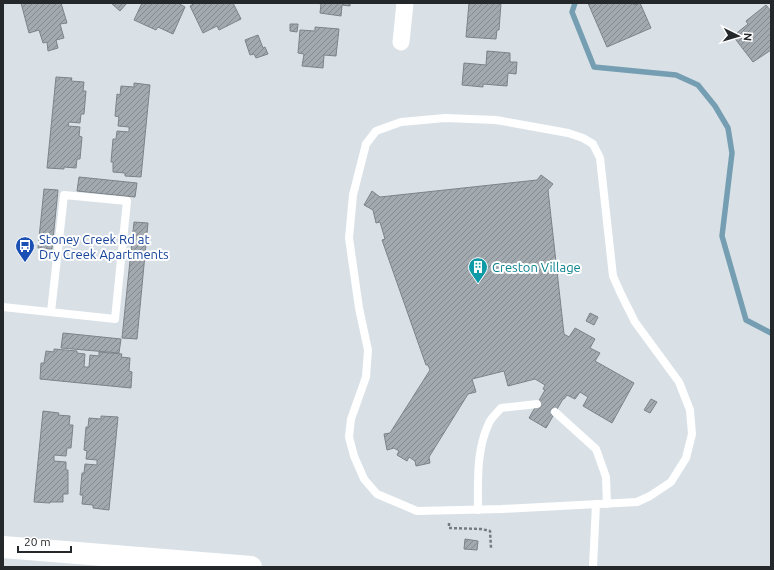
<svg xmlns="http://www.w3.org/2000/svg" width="774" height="570" font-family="Ubuntu,sans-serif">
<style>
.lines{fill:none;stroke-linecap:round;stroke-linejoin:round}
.stream{stroke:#759eb2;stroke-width:5.5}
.building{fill:url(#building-hatch);stroke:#7c8389}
.path{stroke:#777c80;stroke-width:2.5;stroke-dasharray:3 2;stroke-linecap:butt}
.service{stroke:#fff;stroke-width:8}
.minor{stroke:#fff;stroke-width:17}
.secondary{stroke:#fff;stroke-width:22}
.labels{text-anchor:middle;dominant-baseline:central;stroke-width:4;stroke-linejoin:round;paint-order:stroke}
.transit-label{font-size:13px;fill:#164399;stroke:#fff;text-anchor:start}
.culture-label{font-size:13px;fill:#0d838f;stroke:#fff;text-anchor:start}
</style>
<defs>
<pattern id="building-hatch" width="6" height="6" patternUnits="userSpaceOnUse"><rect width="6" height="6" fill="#a2a9af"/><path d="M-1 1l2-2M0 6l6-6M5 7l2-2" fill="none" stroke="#848a8f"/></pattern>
</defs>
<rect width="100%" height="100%" fill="#d9e1e7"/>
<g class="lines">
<polyline class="stream" points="575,3 572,12 594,67 676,75 698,85 715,106 728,128 732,153 722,236 746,320 771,333"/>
</g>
<g class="building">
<polygon points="21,3 61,3 67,23 60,24 64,38 56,40 58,48 48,51 47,42 43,43 39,30 29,33"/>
<polygon points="111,3 127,3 120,11"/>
<polygon points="142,3 178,3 185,7 173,34 158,27 156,30 134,20"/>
<polygon points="195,3 233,3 241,19 219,30 217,26 203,33 190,6"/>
<polygon points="317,3 350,3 350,6 342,5 341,16 320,13 321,4"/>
<polygon points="469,3 501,3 499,30 497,30 496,39 466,37"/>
<polygon points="588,3 633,3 634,5 640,3 651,28 607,47"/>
<polygon points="766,5 771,11 771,39 770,40 771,42 771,50 753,62 733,36 748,24 746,21"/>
<polygon points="290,24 298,24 297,32 290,31"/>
<polygon points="315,27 339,29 336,56 324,55 323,68 302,66 304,54 298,53 300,30 315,31"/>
<polygon points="258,35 263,48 265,47 268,54 256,58 254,54 250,55 245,40"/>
<polygon points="487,51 510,53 510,62 517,62 516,74 508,73 507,86 483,84 483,87 462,85 464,63 486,65"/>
<polygon points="56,77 72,78 71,81 84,82 83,91 86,91 84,114 81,114 80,123 69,122 68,126 80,127 79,136 82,137 80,159 77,159 76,168 64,167 64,169 47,168"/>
<polygon points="134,83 150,85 141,177 125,176 125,173 113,172 113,162 111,162 113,139 116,139 117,131 129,132 129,127 118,126 119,117 115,116 117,94 120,95 121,86 134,87"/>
<polygon points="541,175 553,184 548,190 564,334 569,337 575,328 595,339 590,348 600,353 595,361 634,383 612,423 583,406 588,397 580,392 575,399 567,395 564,399 563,399 546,428 529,418 545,390 543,389 545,385 535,379 508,386 504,371 472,379 476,392 468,394 429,457 430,463 416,466 415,461 409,457 407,461 397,455 399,451 394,448 387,450 384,434 390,433 430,370 428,365 426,365 382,240 385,239 380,222 376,223 373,210 364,205 372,191 380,197 537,180"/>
<polygon points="79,177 137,183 135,197 77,191"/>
<polygon points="44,189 58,190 52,249 38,248"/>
<polygon points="134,222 148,223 137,339 122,338"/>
<polygon points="590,313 598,317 594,325 586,321"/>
<polygon points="63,333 121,339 119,353 61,348"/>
<polygon points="54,349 77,351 77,353 85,354 84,367 89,367 90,355 99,356 99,352 122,354 121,357 130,358 129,371 132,372 131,388 40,379 41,363 44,363 46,351 54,352"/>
<polygon points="651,399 657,402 650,413 644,410"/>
<polygon points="43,411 59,413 58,415 70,416 69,425 73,425 71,448 67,448 66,456 54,455 54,461 66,462 66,470 68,470 68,494 63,494 63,502 50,502 50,503 34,502"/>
<polygon points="101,416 118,417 109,510 93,508 93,505 82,504 83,495 80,495 82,473 84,473 85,464 97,465 97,460 86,459 87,451 84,450 86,427 88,427 89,418 101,419"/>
<polygon points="465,539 478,541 477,550 464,549"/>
</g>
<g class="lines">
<polyline class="path" points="449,523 449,528 481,529 490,531 491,548"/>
<g class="service">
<polygon points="445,118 496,120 568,133 583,138 593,144 600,158 613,276 621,294 635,322 679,382 690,410 692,434 686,458 671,482 650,496 637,502 502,509 417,511 377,494 364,479 354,456 349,437 351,419 366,377 368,350 359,308 349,238 353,195 366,144 376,131 401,122"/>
<polyline points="3,307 115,319 127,201 64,195 51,312"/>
<polyline points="555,412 596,449 606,477 607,504"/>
<path d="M478 510C478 482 476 450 489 423 491 418 497 413 501 408L537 404"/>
<polyline points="593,567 596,504"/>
</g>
<polyline class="minor" points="401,42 405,3"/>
<polyline class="secondary" points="3,547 251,567"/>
</g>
<defs>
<g id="bus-pin" transform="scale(1)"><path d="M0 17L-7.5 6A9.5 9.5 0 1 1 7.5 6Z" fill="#1a4fb4" stroke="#fff"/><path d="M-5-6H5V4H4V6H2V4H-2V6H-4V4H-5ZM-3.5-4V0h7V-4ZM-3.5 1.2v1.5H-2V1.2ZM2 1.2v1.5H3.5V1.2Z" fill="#fff"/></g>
<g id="building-pin" transform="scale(1)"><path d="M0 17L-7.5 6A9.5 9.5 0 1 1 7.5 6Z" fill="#0f9aa8" stroke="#fff"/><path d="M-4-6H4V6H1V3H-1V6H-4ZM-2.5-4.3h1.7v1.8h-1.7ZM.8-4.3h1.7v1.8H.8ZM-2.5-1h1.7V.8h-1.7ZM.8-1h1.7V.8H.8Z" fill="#fff"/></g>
</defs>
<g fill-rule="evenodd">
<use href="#bus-pin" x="25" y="246"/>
<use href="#building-pin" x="478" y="267"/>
</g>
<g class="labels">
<g class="transit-label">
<text x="39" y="239">Stoney Creek Rd at<tspan x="39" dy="15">Dry Creek Apartments</tspan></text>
</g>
<g class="culture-label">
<text x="492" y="267">Creston Village</text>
</g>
</g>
<rect width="774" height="570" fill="none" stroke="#25282a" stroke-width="8"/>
<g transform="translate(738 36) rotate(95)" stroke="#ffffff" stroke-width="3" paint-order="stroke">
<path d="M0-3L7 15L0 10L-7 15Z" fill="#25282a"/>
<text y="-6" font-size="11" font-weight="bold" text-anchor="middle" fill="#25282a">N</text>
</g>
<path d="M18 546v6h53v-6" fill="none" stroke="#25282a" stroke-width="2"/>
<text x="24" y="546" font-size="12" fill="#25282a" stroke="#ffffff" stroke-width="3" paint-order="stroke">20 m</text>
</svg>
